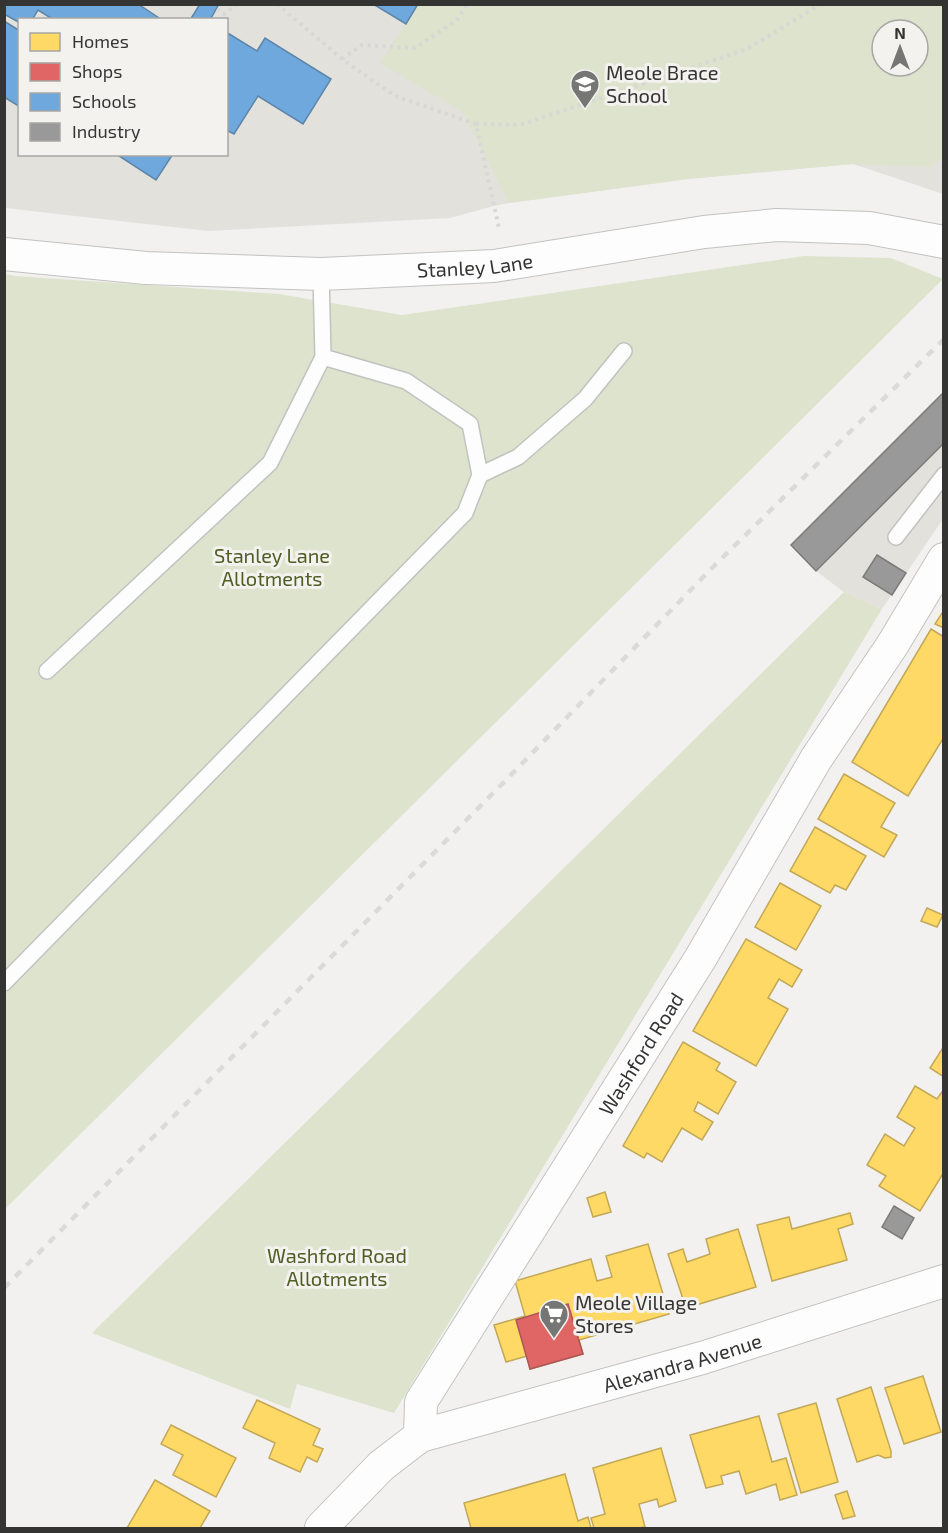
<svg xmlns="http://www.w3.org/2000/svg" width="948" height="1533" font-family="'Exo 2',sans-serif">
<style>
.built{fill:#e3e1db;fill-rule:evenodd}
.green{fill:#dde3cd;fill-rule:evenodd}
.homes{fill:#ffd966;stroke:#c2a857;stroke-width:1.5}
.shops{fill:#e06666;stroke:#ac5757;stroke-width:1.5}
.schools{fill:#6fa8dc;stroke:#5d85a9;stroke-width:1.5}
.industry{fill:#999;stroke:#7b7b7a;stroke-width:1.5}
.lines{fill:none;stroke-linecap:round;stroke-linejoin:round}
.service-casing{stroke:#c2c2c1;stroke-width:18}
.minor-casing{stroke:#c2c2c1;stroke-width:34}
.path{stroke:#d7d7d6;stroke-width:4;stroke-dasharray:3 4.5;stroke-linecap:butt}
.service{stroke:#fdfdfd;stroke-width:15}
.minor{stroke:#fdfdfd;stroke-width:32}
.rail{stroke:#dadad9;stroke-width:4.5;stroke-dasharray:8 8;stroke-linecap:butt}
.labels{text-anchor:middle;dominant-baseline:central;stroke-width:6;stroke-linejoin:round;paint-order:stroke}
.poi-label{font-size:20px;fill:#343433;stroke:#f3f2ef;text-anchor:start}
.street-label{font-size:20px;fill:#343433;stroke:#f3f2ef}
.park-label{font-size:20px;fill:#4f5e22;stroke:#f3f2ef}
</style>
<rect width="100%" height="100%" fill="#f2f1f0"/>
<g class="built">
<path d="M5 5H943V194L853 164 688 179 509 203 494 206 450 218 208 231 5 208ZM20 20H226V154H20ZM882 30H918V66H882Z"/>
<polygon points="943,392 943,519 882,609 844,592 816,571 791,545"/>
</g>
<g class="green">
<path d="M418 5H943V158L929 167 853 164 688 179 509 203 463 112 380 63ZM882 30H918V66H882Z"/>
<polygon points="804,256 891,258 943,279 5,1209 5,274 15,276 279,294 402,315"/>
<polygon points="844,592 882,609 394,1413 297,1384 290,1409 92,1333"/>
</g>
<g class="homes">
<polygon points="944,610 944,628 935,624"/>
<polygon points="931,629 944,637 944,737 908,796 852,762"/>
<polygon points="844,774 895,803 881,827 897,835 884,857 818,819"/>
<polygon points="815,827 866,856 846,890 835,885 830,893 790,871"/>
<polygon points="780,883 821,906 796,950 755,927"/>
<polygon points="927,908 943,915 937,927 921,921"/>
<polygon points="746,939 802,970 792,987 779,979 768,998 788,1009 756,1066 693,1031"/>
<polygon points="683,1042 720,1063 716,1070 736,1082 718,1114 698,1102 694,1111 713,1122 702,1140 682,1128 662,1162 647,1153 644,1158 623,1146"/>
<polygon points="944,1046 944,1077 930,1068"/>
<polygon points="915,1086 937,1099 944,1089 944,1172 920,1211 879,1186 886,1176 867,1165 885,1134 904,1146 915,1128 897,1117"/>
<polygon points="605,1192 611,1212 593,1217 587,1198"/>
<polygon points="850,1213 853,1224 838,1229 847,1260 772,1281 757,1225 789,1217 792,1229"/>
<polygon points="738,1229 756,1287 686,1308 668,1254 683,1249 687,1262 710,1254 706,1239"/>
<polygon points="648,1244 669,1314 579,1340 583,1354 530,1369 527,1356 506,1362 494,1325 525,1316 515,1281 591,1259 597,1281 612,1277 606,1256"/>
<polygon points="923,1376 941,1432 904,1444 885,1388"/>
<polygon points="871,1387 891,1451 891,1457 885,1458 878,1455 857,1462 837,1399"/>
<polygon points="257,1400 320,1429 313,1445 323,1449 317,1462 307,1457 300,1472 269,1458 275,1443 243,1428"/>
<polygon points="816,1403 838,1482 801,1493 778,1414"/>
<polygon points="759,1416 772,1462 786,1458 797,1495 780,1500 776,1484 746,1494 739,1471 721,1476 723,1484 706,1488 690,1435"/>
<polygon points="171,1425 236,1458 216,1497 173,1475 183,1455 161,1444"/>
<polygon points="661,1448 676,1501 659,1507 657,1499 639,1504 645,1527 638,1528 594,1528 591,1518 605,1514 593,1468"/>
<polygon points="565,1474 578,1521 588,1517 591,1528 471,1528 464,1503"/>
<polygon points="155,1480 210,1511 200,1528 127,1528"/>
<polygon points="847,1491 855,1516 843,1519 835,1495"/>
</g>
<polygon class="shops" points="568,1304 583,1354 530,1369 516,1320"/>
<g class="schools">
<polygon points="4,4 138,4 162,20 54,20 38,10 32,20 20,20 20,23 4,14"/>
<polygon points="200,4 219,4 210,20 190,20"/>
<polygon points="373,4 418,4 406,24"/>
<polygon points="4,21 20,31 20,107 4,97"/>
<polygon points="226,32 257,51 265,38 331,79 303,124 258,96 234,134 226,130"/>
<polygon points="116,154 173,154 156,180"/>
</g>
<g class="industry">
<polygon points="944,392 944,443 816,571 791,545"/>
<polygon points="877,555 906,573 892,595 863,577"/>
<polygon points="894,1206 914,1218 902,1239 882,1227"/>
</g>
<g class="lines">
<g class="service-casing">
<g id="service">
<polyline points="480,475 518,457 585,399 624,351"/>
<polyline points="896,537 944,475"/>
<polyline points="47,671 270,463 323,357"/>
<polyline points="4,983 465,513 480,475 470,424 406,381 323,357 321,274"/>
</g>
</g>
<g class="minor-casing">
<g id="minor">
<path id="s1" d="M4 254 146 268 321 274 494 266 704 232 777 225 869 228 944 242"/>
<path id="s2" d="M420 1436 421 1402 700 959 816 759 893 644 944 559"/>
<path id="s3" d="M321 1528 381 1466 420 1436 702 1358 944 1281"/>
</g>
</g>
<g class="path">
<polyline points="277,4 342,59 395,96 476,124 499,228"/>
<polyline points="217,9 224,14 238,4"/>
<polyline points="342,59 362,45 415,48 457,20 467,4"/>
<polyline points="476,124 520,125 747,49 821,4"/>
</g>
<use href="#service" class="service"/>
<use href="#minor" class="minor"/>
<polyline class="rail" points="4,1288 505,781 712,568 944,339"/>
</g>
<defs>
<g id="school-pin" transform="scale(1.5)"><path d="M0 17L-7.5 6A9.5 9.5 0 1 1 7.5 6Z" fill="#767675" stroke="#f3f2ef"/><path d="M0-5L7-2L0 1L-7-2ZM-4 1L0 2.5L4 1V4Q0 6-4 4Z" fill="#fff"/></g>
<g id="supermarket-pin" transform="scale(1.5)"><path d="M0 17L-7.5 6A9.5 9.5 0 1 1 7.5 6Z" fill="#767675" stroke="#f3f2ef"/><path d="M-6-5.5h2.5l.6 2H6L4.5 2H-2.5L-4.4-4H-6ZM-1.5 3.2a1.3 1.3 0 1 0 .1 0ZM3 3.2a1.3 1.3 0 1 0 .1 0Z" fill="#fff"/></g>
</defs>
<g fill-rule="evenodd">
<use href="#school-pin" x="585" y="84"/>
<use href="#supermarket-pin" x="554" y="1314"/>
</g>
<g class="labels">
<g class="poi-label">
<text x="606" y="72">Meole Brace<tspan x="606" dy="23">School</tspan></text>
<text x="575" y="1302">Meole Village<tspan x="575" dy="23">Stores</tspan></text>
</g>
<g class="street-label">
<text stroke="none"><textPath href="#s1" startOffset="472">Stanley Lane</textPath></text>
<text stroke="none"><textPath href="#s2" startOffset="446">Washford Road</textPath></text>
<text stroke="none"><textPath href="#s3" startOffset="408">Alexandra Avenue</textPath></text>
</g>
<g class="park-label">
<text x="272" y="555">Stanley Lane<tspan x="272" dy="23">Allotments</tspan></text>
<text x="337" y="1255">Washford Road<tspan x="337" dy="23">Allotments</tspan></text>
</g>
</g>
<rect width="948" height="1533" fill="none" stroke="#343433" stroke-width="12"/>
<rect x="18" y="18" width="210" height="138" fill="#f3f2ef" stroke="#a7a6a4" stroke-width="1.5"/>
<rect x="30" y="33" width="30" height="18" fill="#ffd966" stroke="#a7a6a4" stroke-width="1.5"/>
<text x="72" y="48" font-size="18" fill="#343433">Homes</text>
<rect x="30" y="63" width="30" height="18" fill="#e06666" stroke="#a7a6a4" stroke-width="1.5"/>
<text x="72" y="78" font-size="18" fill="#343433">Shops</text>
<rect x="30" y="93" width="30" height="18" fill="#6fa8dc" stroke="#a7a6a4" stroke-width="1.5"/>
<text x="72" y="108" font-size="18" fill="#343433">Schools</text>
<rect x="30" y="123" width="30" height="18" fill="#999999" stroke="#a7a6a4" stroke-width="1.5"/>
<text x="72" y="138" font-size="18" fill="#343433">Industry</text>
<g transform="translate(900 48)"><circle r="28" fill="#f3f2ef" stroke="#a7a6a4" stroke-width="1.5"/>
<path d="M0-4.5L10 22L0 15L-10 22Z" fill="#767675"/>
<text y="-9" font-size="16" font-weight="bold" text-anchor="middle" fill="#343433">N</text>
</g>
</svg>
